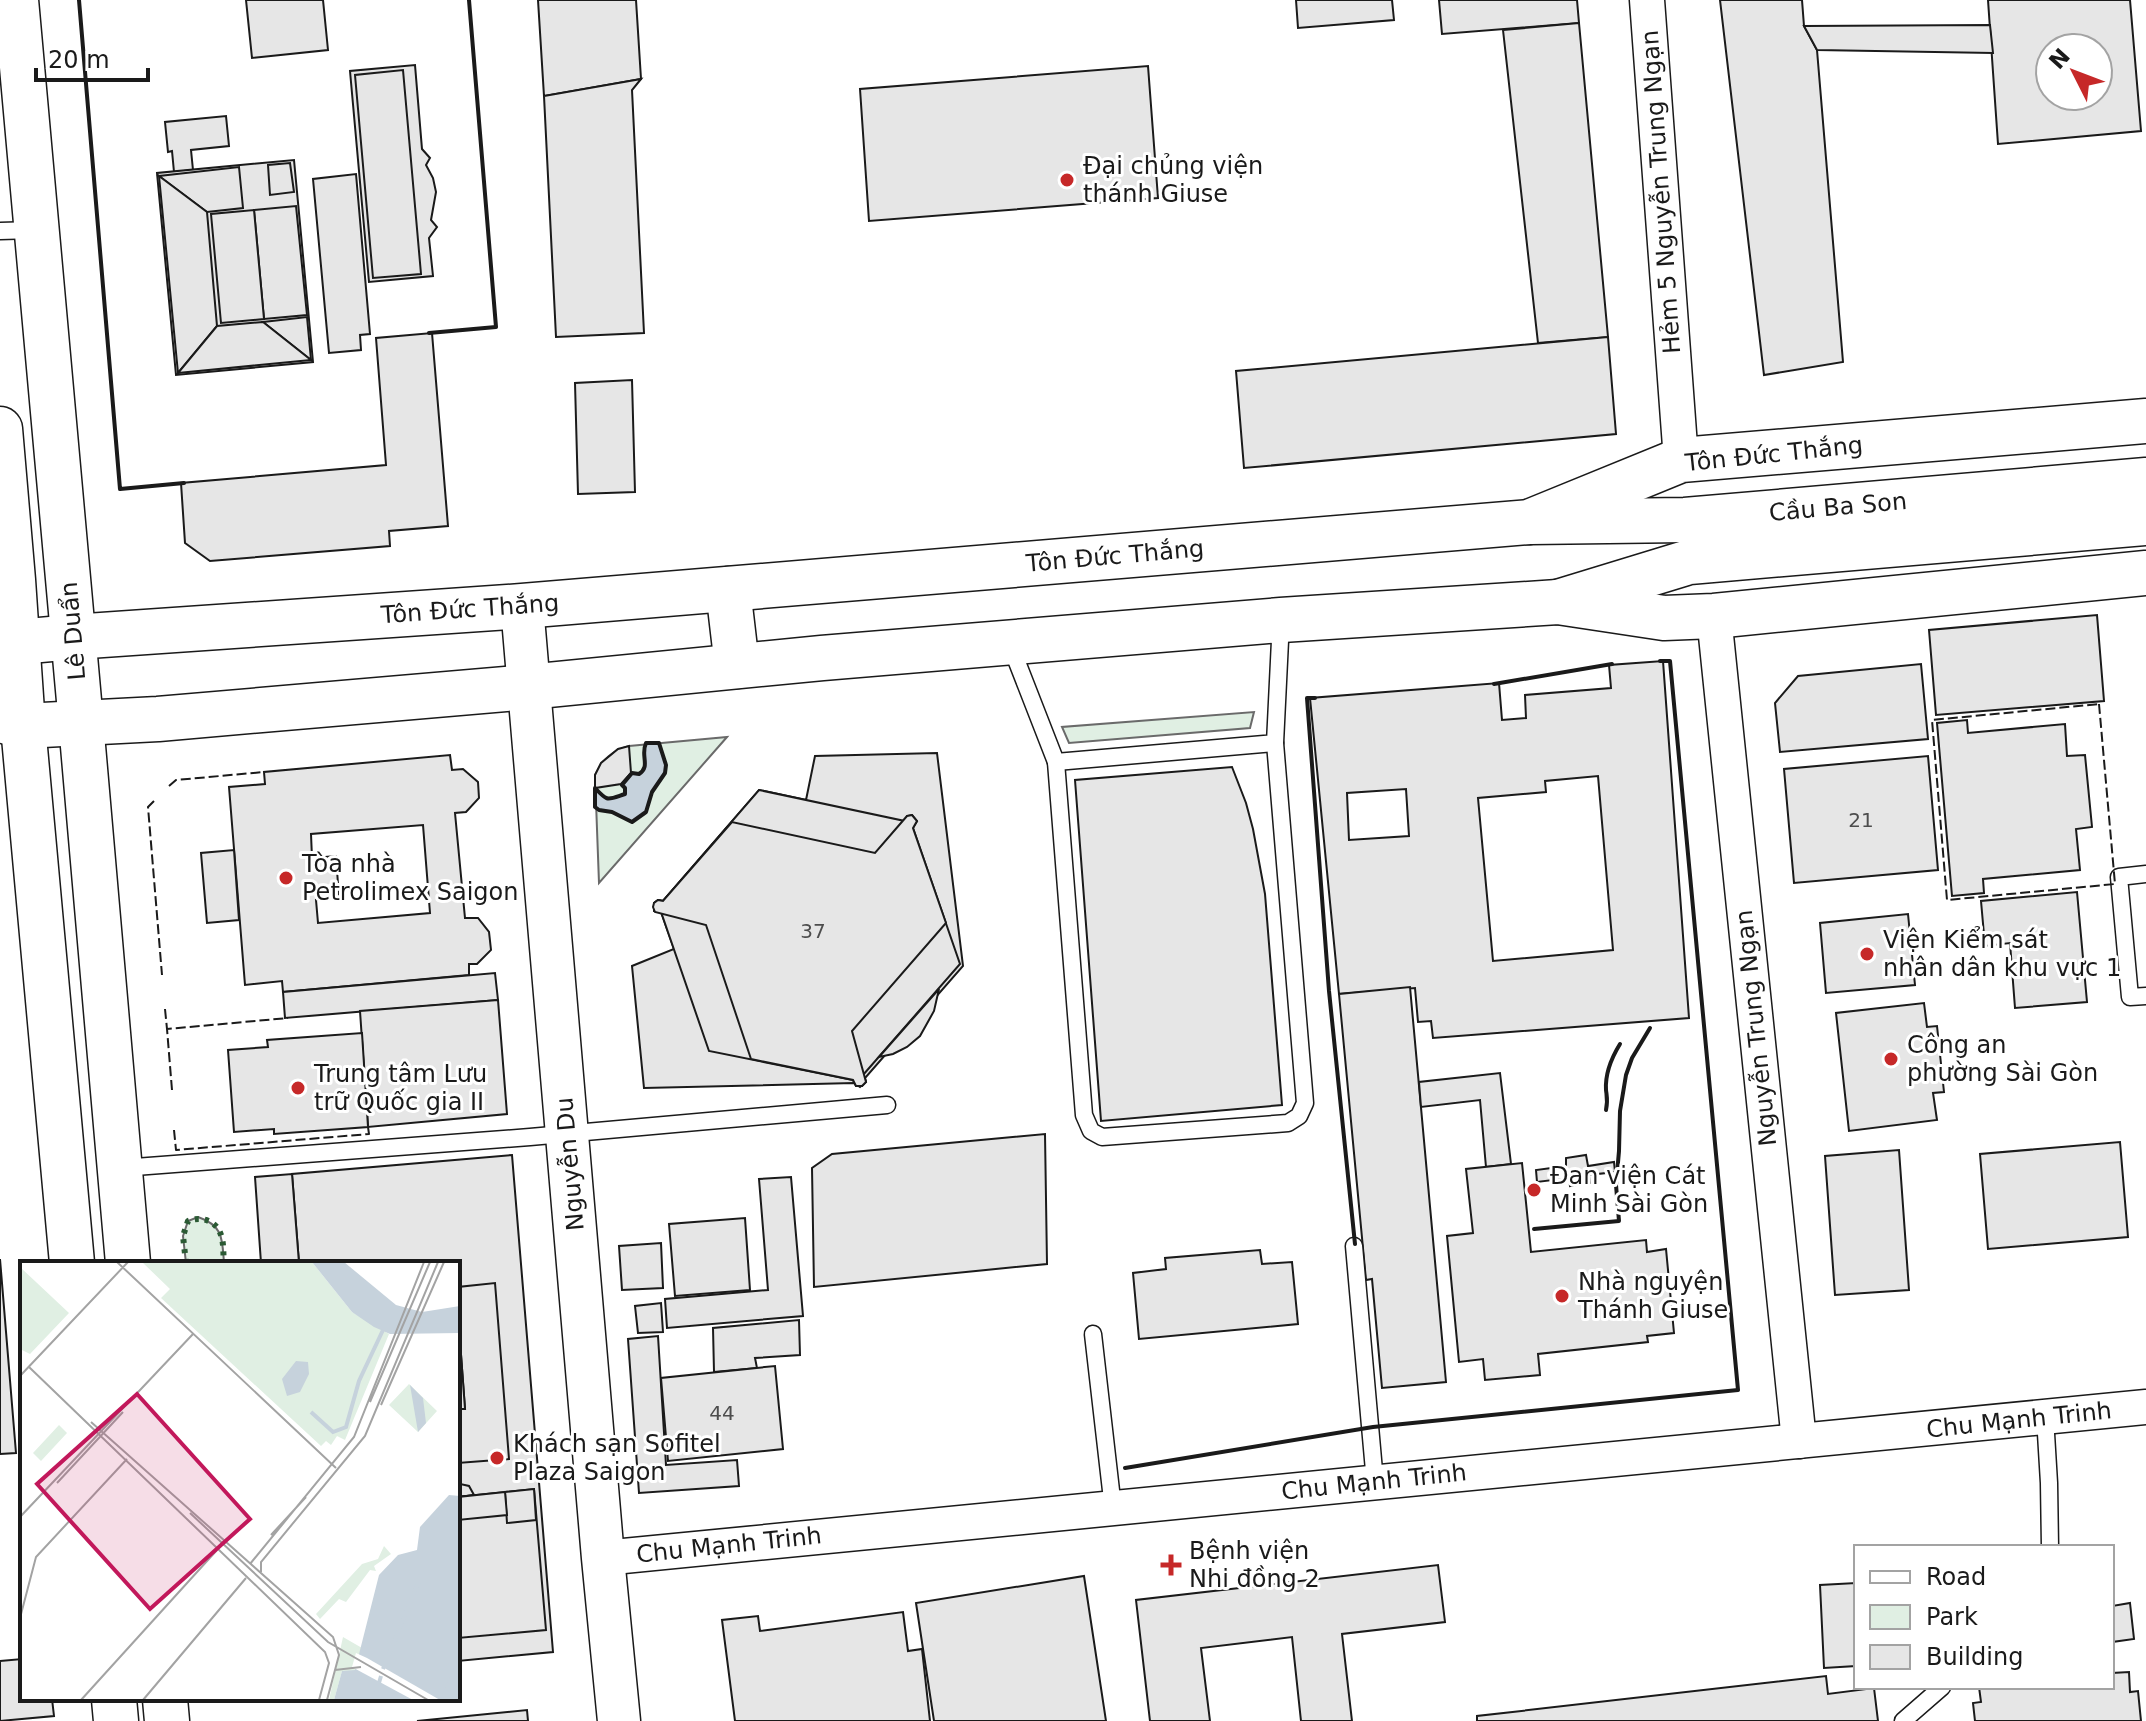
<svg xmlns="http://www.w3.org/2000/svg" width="2146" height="1721" font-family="'DejaVu Sans',sans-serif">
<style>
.green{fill:#e0efe3;stroke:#6a6a6a;stroke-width:2}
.water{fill:#c6d2dc;stroke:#6a6a6a;stroke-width:2}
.building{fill:#e6e6e6;stroke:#1a1a1a;stroke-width:2;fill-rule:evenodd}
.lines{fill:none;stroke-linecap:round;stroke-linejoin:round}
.service-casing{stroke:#1a1a1a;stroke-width:19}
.minor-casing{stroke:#1a1a1a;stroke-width:37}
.tertiary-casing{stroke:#1a1a1a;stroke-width:45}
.secondary-casing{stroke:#1a1a1a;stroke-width:47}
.primary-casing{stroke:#1a1a1a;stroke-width:47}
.service{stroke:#fff;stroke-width:16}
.minor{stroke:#fff;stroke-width:34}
.tertiary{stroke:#fff;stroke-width:42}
.secondary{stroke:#fff;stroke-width:44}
.primary{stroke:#fff;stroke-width:44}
.hedge{stroke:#2b5a34;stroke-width:6;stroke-dasharray:4 6;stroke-linecap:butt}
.fence{stroke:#1a1a1a;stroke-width:2;stroke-dasharray:10 4;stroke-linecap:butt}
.wall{stroke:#1a1a1a;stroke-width:4}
.poi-dot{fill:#c62828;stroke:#fff;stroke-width:3}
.labels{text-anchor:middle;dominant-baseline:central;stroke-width:6;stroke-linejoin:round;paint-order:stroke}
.number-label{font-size:20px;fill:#4d4d4d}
.poi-label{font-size:24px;fill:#1a1a1a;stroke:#fff;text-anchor:start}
.street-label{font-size:24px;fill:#1a1a1a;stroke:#fff}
.inset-river{fill:none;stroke:#c6d2dc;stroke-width:4}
.inset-road{fill:none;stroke:#a3a3a3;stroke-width:2}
.view{fill:#c2185b;fill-opacity:0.15;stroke:#c2185b;stroke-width:4}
.inset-edge{fill:none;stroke:#1a1a1a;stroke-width:4}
</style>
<rect width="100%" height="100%" fill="#fff"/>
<g class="green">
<polygon points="1254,712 1250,728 1069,743 1062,727"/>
<path d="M727 737 599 883 595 775C603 759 612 751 629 746Z"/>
<path d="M198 1217C224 1226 222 1239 224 1263H186L183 1236 188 1221Z"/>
</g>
<path class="water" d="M646 743H659L666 765 665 773 652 792 646 812 632 822 612 812 599 810 595 807V788C608 803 606 800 625 794V788L622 785 632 773 639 774C651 767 640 756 646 743Z"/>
<g class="building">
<polygon points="246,0 323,0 328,50 252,58"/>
<polygon points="538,0 636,0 641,79 544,96"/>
<polygon points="1296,0 1392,0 1394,20 1298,28"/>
<polygon points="1439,0 1577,0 1579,23 1442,34"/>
<polygon points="1720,0 1802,0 1804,26 1817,50 1843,362 1764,375"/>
<path d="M1988 0H2130L2141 131 1998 144ZM2050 48H2098V96H2050Z"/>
<polygon points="1579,23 1608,337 1538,343 1503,30"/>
<polygon points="1990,25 1993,53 1817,50 1804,26"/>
<polygon points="415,65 422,149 430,158 426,165 433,178 436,192 431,220 437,227 429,238 433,276 369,282 350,71"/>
<polygon points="1148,66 1158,198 869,221 860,89"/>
<polygon points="403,70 421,274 373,278 355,75"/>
<polygon points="641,79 632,90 644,333 556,337 544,96"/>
<polygon points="226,116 229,146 191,150 193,170 174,172 172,151 168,152 165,122"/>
<polygon points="294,160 313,362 176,375 157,173"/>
<polygon points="290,163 294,192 270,195 268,165"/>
<polygon points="239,167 243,208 207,212 159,176"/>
<polygon points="356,174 370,334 360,335 361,350 329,353 313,179"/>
<polygon points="159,176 207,212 217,326 178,373"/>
<polygon points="296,206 307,315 264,319 254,210"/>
<polygon points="254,210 264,319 221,323 211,214"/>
<polygon points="307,317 311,360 263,322"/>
<polygon points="263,322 311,360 178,373 217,326"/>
<polygon points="432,333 448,526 389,531 390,546 210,561 185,543 181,483 386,465 376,338"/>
<polygon points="1608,337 1616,434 1244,468 1236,371"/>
<polygon points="632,380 635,492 578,494 575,383"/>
<polygon points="2097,615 2104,701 1936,715 1929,630"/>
<path d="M1663 661 1689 1018 1433 1038 1431 1021 1418 1022 1415 988 1339 994 1310 698 1499 683 1502 720 1526 718 1525 695 1611 688 1609 665ZM1598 776 1613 950 1493 961 1478 798 1546 792 1545 781ZM1406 789 1409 836 1349 840 1347 793Z"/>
<polygon points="1921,664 1928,739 1780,752 1775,703 1798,676"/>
<polygon points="1967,720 1968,733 2065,724 2067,756 2085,755 2092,827 2076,829 2080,870 1983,879 1984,893 1952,896 1937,723"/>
<polygon points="629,746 631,773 621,784 595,788 595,775 601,763 618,749"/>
<polygon points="937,753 963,966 865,1078 866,1082 860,1087 854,1083 644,1088 632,966 674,949 661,912 654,911 654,903 658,900 663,901 759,790 806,800 815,756"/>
<path d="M450 755 452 770 463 769 478 782 479 798 466 812 455 813 465 918H478L489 932 491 950 477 964H469V975L283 992 282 981 245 985 229 787 265 784 264 772ZM423 825 430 913 318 923 316 900 339 898 336 856 312 858 311 834Z"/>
<polygon points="1928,756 1938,870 1794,883 1784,769"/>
<polygon points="1232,767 1246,803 1253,829 1265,894 1282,1105 1101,1121 1075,780"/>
<polygon points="759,790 905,821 907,816 912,815 917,821 913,828 960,964 863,1075 866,1082 862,1086 856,1086 853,1080 709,1051 661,912 654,911 654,903 658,900 663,901"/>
<polygon points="912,815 917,821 913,828 946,923 852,1031 866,1082 862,1086 856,1086 853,1080 751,1059 706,925 655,912 653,907 654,903 658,900 663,901 732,822 875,853 907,816"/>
<polygon points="234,850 239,920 207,923 201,853"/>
<polygon points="2077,892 2087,1002 2015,1008 2010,943 1985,946 1981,901"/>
<polygon points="1908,914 1915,985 1826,993 1820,923"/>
<polygon points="495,973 498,1000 285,1018 283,992"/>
<polygon points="1410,987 1446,1382 1382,1388 1372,1279 1366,1280 1339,994"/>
<polygon points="939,989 934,1011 920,1036 907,1047 893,1054 879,1057"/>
<polygon points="498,1000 507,1114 368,1127 360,1011"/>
<polygon points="1924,1003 1927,1027 1937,1026 1944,1092 1933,1093 1937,1120 1849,1131 1836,1013"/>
<polygon points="362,1033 368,1127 274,1134 274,1129 234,1132 228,1050 268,1047 267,1040"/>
<polygon points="1500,1073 1511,1164 1486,1167 1480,1100 1421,1107 1419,1082"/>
<polygon points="1045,1134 1047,1264 814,1287 812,1168 832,1154"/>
<polygon points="2120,1142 2128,1237 1988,1249 1980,1154"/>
<polygon points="1899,1150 1909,1290 1835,1295 1825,1156"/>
<polygon points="512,1155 553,1652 458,1661 458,1263 299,1263 292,1174"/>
<polygon points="1586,1155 1588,1166 1614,1162 1615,1172 1589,1175 1590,1183 1570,1186 1569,1178 1537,1182 1536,1170 1566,1166 1566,1158"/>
<polygon points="1522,1163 1531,1252 1646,1240 1647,1252 1666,1249 1674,1333 1647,1336 1648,1342 1538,1354 1540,1375 1485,1380 1483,1359 1459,1362 1447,1236 1473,1233 1466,1169"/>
<polygon points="292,1174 299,1263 261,1263 255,1177"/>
<polygon points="791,1177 803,1316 667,1328 665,1299 768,1290 759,1179"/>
<polygon points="745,1218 750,1290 675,1296 669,1224"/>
<polygon points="661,1243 663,1288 622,1290 619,1246"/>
<polygon points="1260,1250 1262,1264 1292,1262 1298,1324 1139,1339 1133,1273 1166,1269 1165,1258"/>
<polygon points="0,1259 16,1453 0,1454"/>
<polygon points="495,1283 509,1459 458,1463 458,1287"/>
<polygon points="661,1303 663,1332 638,1333 635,1306"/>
<polygon points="799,1320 800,1355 755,1358 757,1368 714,1372 713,1328"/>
<polygon points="658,1336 666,1465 737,1460 739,1486 639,1493 628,1339"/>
<polygon points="458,1341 460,1341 465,1409 458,1409"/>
<polygon points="458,1341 460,1341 465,1409 458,1409"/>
<polygon points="775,1366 783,1449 668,1461 661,1378"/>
<polygon points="458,1472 460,1484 469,1486 474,1495 458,1497"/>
<polygon points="534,1489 546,1630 458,1638 458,1497"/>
<polygon points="534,1489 536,1520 507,1523 505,1492"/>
<polygon points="505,1492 507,1515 458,1520 458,1497"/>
<polygon points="1438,1565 1445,1622 1342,1634 1352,1721 1301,1721 1292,1637 1201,1648 1210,1721 1150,1721 1136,1600"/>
<polygon points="1084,1576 1106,1721 934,1721 916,1603"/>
<polygon points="1856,1583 1856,1666 1824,1668 1820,1585"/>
<polygon points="2130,1603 2134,1639 2112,1642 2112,1606"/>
<polygon points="903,1612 908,1651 922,1649 930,1721 735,1721 722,1620 758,1616 760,1631"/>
<polygon points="22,1659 22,1699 52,1699 54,1716 0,1721 0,1661"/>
<polygon points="2129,1672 2130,1692 2138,1691 2141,1721 1975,1721 1973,1703 1981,1702 1979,1687 2112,1687 2112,1673"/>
<polygon points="1826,1676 1828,1694 1874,1688 1878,1721 1477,1721 1477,1716"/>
<polygon points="527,1710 528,1721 417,1721"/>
</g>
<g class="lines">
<g class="service-casing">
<g id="service">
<polyline points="0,231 34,230"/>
<polyline points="1010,644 1056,762 1275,743 1281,620"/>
<polyline points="1056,762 1084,1115 1091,1131 1102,1137 1288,1123 1299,1116 1305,1103 1275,743"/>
<polyline points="2146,874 2119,877 2130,997 2146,996"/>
<polyline points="122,1168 530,1137 887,1105"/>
<polyline points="1354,1246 1375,1482"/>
<polyline points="1093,1334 1113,1508"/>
<polyline points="2045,1417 2049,1483 2050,1547"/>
<polyline points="1903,1721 1942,1687"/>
</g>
</g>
<g class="minor-casing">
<g id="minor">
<polyline points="1647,0 1681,460"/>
<polyline points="1714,616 1799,1441"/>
<polyline points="603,1558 2146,1407"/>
</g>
</g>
<g class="tertiary-casing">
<polyline id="tertiary" points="522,606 603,1558 619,1721"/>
</g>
<g class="secondary-casing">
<g id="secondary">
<polyline points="1530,522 1685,520 2146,480"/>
<polyline points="1558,602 1689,562 2146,523"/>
<polyline points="81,723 128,1263"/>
<polyline points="23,726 72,1263"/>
<polyline points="114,1699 116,1721"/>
<polyline points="165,1699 167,1721"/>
</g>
</g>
<g class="primary-casing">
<g id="primary">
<polyline points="16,0 81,723"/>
<polyline points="0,429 13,580 23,726"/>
<polyline points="728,589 737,666"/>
<polyline points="0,648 18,642 73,637 522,606 1529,522 1681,460 2146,421"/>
<polyline points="0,720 23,726 158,719 528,687 822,658 1281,620 1558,602 1664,618 1714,616 2146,573"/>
</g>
</g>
<use href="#service" class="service"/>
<use href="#minor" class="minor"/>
<use href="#tertiary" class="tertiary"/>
<use href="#secondary" class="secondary"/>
<use href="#primary" class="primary"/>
<path class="hedge" d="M186 1263 183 1236 188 1221C201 1216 216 1220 221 1235 224 1243 223 1255 224 1263"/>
<g class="fence">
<polygon points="2099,704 2115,884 1947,900 1932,720"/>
<polyline points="169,786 176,780 264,772"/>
<polyline points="154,801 148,807 162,975"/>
<polyline points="165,1009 167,1029"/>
<polyline points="172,1090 167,1029 288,1018"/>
<polyline points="174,1130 176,1150 369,1134 368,1127"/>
</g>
<g class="wall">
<polyline points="79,0 120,489 184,483"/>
<polyline points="429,333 496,327 469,0"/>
<polyline points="1494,684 1612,664"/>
<polyline points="1315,698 1307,698 1329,991 1355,1244"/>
<path d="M646 743H659L666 765 665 773 652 792 646 812 632 822 612 812 599 810 595 807V788C608 802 607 800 625 794V788L622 785 632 773 639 774C651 766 640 756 646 743Z"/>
<path d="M1606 1110C1608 1101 1607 1098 1606 1090 1605 1074 1612 1057 1620 1044"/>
<polyline points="1534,1229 1619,1221 1616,1185 1619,1151 1620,1111 1626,1075 1632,1058 1650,1028"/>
<polyline points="1125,1468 1373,1427 1738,1390 1670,661 1660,661"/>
</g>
</g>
<g class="poi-dot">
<circle cx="1067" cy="180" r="8"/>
<circle cx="286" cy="878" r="8"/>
<circle cx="1867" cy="954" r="8"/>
<circle cx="1891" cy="1059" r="8"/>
<circle cx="298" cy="1088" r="8"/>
<circle cx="1534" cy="1190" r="8"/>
<circle cx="1562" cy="1296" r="8"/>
<circle cx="497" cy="1458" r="8"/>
<path d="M1167 1553h8v8h8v8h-8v8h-8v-8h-8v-8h8z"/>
</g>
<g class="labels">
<g class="number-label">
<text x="1861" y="820">21</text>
<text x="813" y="931">37</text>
<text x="722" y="1413">44</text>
</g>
<g class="poi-label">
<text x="1083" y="166">Đại chủng viện<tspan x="1083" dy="28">thánh Giuse</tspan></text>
<text x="302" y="864">Tòa nhà<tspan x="302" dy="28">Petrolimex Saigon</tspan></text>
<text x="1883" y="940">Viện Kiểm sát<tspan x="1883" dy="28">nhân dân khu vực 1</tspan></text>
<text x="1907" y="1045">Công an<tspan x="1907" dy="28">phường Sài Gòn</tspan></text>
<text x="314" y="1074">Trung tâm Lưu<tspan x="314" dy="28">trữ Quốc gia II</tspan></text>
<text x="1550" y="1176">Đan viện Cát<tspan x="1550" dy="28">Minh Sài Gòn</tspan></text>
<text x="1578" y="1282">Nhà nguyện<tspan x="1578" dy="28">Thánh Giuse</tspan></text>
<text x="513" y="1444">Khách sạn Sofitel<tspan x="513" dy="28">Plaza Saigon</tspan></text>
<text x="1189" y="1551">Bệnh viện<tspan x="1189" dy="28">Nhi đồng 2</tspan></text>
</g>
<g class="street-label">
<text transform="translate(1661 192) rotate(-94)">Hẻm 5 Nguyễn Trung Ngạn</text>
<text transform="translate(1774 454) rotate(-6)">Tôn Đức Thắng</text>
<text transform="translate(1838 507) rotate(-5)">Cầu Ba Son</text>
<text transform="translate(1115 556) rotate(-5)">Tôn Đức Thắng</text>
<text transform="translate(470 609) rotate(-4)">Tôn Đức Thắng</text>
<text transform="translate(73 631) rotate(-95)">Lê Duẩn</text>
<text transform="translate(1756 1028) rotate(-96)">Nguyễn Trung Ngạn</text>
<text transform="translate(570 1164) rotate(-95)">Nguyễn Du</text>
<text transform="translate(2019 1420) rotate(-6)">Chu Mạnh Trinh</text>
<text transform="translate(1374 1482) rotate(-6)">Chu Mạnh Trinh</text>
<text transform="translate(729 1545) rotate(-6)">Chu Mạnh Trinh</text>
</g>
</g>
<g transform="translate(20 1261)">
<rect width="440" height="440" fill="#fff"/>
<path d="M122 1H292L332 51 369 73 325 179 317 175 311 184 306 180 301 185 141 37 150 28ZM0 6 49 52 10 93 0 88ZM389 123 417 150 398 171 369 144ZM39 164 47 172 21 200 13 192ZM364 285 371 293 354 305 356 310 350 309 326 341 319 338 300 358 296 353 342 303 358 298ZM323 376 342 387 335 410H322L314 439H309Z" fill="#e0efe3"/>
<path d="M292 1H324L376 44 402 51 440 45V72L370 73 354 66 332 51ZM276 100 288 101 289 113 280 131 267 135 262 118ZM390 124 403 137 406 162 398 171ZM429 234 440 235V439H314L322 410 335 409 359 314 378 294 397 289 400 266Z" fill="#c6d2dc"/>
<path d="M336 392 347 397 420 439H393L332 406Z" fill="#fff"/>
<path class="inset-river" d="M291 151 313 171 326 166 339 120 363 69M363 408 398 322 440 278M354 439 361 415M422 439 440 398"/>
<path class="inset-road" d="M97 1 316 207M9 106 305 391 309 402 299 439M0 115 108 1M350 141 410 1M361 144 424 1M71 161 313 376 319 394 307 439M37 222 103 151M170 252 308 381 408 439M0 256 173 73M251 274 286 236M230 303 334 176 404 1M241 311V301L345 175 418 1M0 357 16 296 107 198M315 409 341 406M61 439 197 289M123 439 226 317"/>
<path class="view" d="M117 133 230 258 130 348 17 223Z"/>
<rect width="440" height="440" class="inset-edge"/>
</g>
<rect x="1854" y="1545" width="260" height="144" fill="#ffffff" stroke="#a3a3a3" stroke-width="2"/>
<rect x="1870" y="1571" width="40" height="12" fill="#ffffff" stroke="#a3a3a3" stroke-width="2"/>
<text x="1926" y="1585" font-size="24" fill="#1a1a1a">Road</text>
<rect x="1870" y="1605" width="40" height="24" fill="#e0efe3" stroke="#a3a3a3" stroke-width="2"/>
<text x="1926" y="1625" font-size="24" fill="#1a1a1a">Park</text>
<rect x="1870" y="1645" width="40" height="24" fill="#e6e6e6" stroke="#a3a3a3" stroke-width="2"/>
<text x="1926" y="1665" font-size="24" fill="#1a1a1a">Building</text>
<g transform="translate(2074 72) rotate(312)"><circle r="38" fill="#ffffff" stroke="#a3a3a3" stroke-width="2"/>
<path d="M0-6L14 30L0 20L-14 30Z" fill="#c62828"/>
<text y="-12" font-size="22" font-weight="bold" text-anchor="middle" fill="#1a1a1a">N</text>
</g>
<path d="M36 68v12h112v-12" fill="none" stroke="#1a1a1a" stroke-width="4"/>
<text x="48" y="68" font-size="24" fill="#1a1a1a" stroke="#ffffff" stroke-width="6" paint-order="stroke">20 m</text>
</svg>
